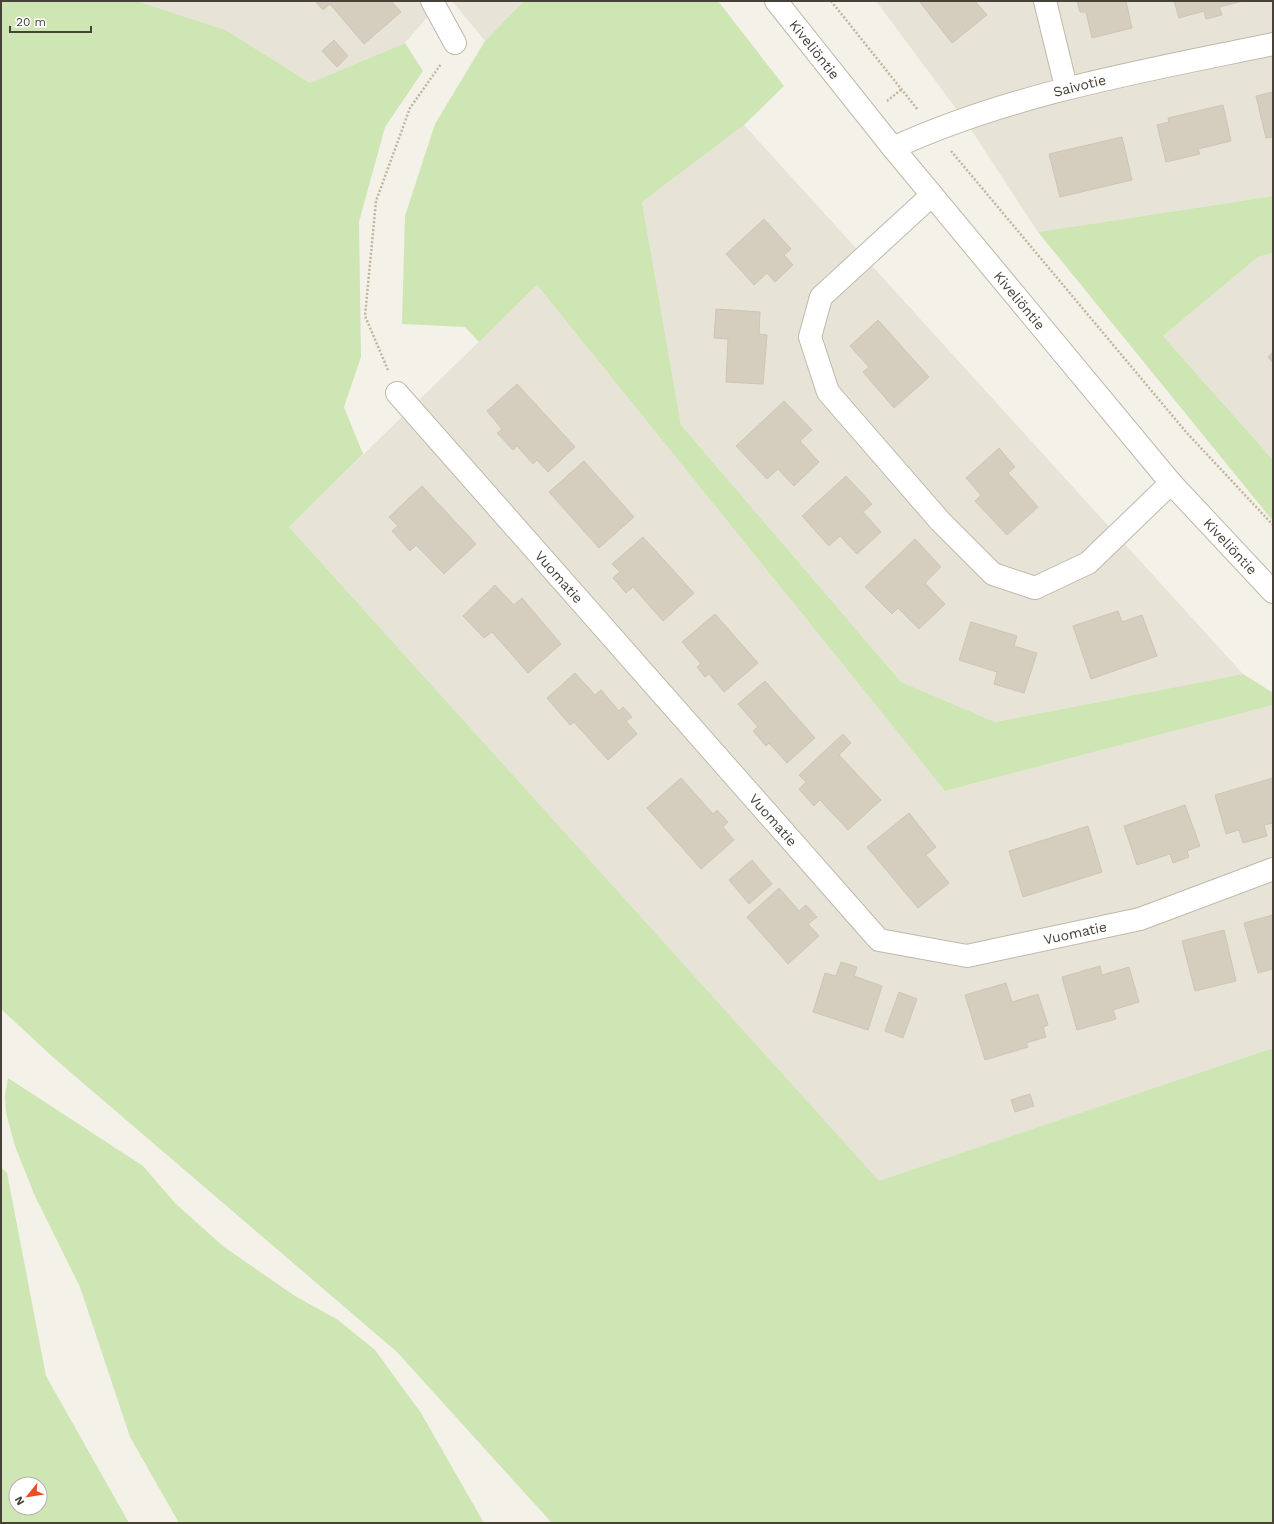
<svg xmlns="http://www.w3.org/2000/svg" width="1274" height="1524" font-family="'Work Sans',sans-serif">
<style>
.residential{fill:#e7e3d7}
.green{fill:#cde6b3;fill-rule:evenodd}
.building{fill:#d5cdbe;stroke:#cfc5b2}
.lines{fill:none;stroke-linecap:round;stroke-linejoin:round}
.minor-casing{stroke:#bfb9ab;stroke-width:24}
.path{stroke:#c0b59d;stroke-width:2.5;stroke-dasharray:2 2;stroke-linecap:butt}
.minor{stroke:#fff;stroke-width:22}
.labels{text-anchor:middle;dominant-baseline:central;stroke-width:3.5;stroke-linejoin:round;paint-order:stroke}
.street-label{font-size:14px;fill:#474137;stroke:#fff}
</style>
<rect width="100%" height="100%" fill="#f4f1e9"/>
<g class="residential">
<polygon points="137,1 441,1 405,43 310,83 226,30"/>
<polygon points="452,1 524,1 485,41"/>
<polygon points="876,1 1273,1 1273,196 1038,232 966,122"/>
<polygon points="744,125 1243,674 995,722 901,682 681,425 642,202"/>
<polygon points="1273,253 1273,460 1163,336 1258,257"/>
<polygon points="537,285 945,791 1273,705 1273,1048 879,1182 289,527"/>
</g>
<g class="green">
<polygon points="1,1 137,1 226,30 310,83 405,43 423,71 385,127 359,222 361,357 344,407 363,454 289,527 879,1181 1273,1048 1273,1523 552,1523 397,1352 55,1059 1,1009"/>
<polygon points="524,1 718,1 784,86 744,125 642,202 681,425 901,682 995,722 1243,674 1273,693 1273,705 945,791 537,285 479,342 465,327 402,324 405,216 435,124 485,41"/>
<polygon points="1273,196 1273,253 1258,257 1163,336 1273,460 1273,521 1038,232"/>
<polygon points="8,1078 143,1166 176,1204 224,1247 295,1296 338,1320 375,1350 421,1413 484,1523 179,1523 130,1437 80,1287 34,1194 15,1146 6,1113 5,1096"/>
<path d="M1 1167 7 1173 46 1376 129 1523H1ZM16 1484H40V1508H16Z"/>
</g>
<g class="building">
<polygon points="315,1 391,1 401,12 364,44 330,4 323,10"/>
<polygon points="919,1 975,1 987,15 952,43"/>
<polygon points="1077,1 1126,1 1132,28 1092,38 1086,12 1080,12"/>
<polygon points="1174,1 1243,1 1219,7 1222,15 1206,19 1204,11 1179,18"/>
<polygon points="334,40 348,56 337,67 322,51"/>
<polygon points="1273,92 1273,137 1266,138 1256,96"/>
<polygon points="1223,105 1231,141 1198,149 1200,154 1166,162 1157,125 1169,122 1168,118"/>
<polygon points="1122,137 1132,180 1060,197 1049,154"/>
<polygon points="764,219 791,249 784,255 793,265 775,282 767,273 754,285 726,254"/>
<polygon points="716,309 760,312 759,334 767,335 763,384 726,382 728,339 714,338"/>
<polygon points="878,320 929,377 894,408 863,372 869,367 850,346"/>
<polygon points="1273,352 1273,363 1268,357"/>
<polygon points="517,384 575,447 548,472 537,460 533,464 517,446 513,450 497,433 502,429 487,411"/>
<polygon points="784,401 812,430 800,441 819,462 794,486 778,469 767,479 736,446"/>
<polygon points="999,448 1015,467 1008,473 1038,507 1007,535 975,501 981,495 966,478"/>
<polygon points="584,461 634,517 599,548 549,492"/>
<polygon points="846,476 872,504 863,512 881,532 857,554 840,536 829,546 802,516"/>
<polygon points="422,486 476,544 444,574 416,545 410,551 392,531 398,526 389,517"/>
<polygon points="643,537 694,593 663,621 633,587 626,593 613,578 620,572 612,564"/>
<polygon points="915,539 941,567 925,583 945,604 919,629 898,608 892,614 865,587"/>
<polygon points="495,585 514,605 522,598 561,644 528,673 492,632 484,638 463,616"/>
<polygon points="1118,611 1122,622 1142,615 1157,656 1091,679 1073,626"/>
<polygon points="715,614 758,663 724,692 709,674 705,677 697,667 701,664 682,642"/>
<polygon points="971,622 1017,636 1014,646 1037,653 1024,693 994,684 997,672 959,660"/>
<polygon points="575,673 595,695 601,690 619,711 623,707 632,717 626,721 637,734 608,760 574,722 570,725 547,698"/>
<polygon points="765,681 815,738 787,763 769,743 766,746 753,731 758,727 738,704"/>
<polygon points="843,734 851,743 839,755 881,800 848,830 820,800 814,806 799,789 806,782 799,775"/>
<polygon points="681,778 713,814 717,810 728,822 723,827 734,840 701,869 647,808"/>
<polygon points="1273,778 1273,823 1264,825 1267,836 1243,843 1239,830 1226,834 1215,795"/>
<polygon points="1185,805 1200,846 1187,851 1189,857 1173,863 1170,854 1137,865 1124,826"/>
<polygon points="909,813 936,847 926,855 949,883 918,908 867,847"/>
<polygon points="1088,826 1102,872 1023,897 1009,851"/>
<polygon points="752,860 772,884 749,904 729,880"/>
<polygon points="779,888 799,911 806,905 817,917 808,924 819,936 788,964 747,917"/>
<polygon points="1273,915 1273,969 1258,973 1244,923"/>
<polygon points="1224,930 1236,981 1195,991 1182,941"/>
<polygon points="841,962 857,967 854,976 882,986 868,1030 813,1012 825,973 836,976"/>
<polygon points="1100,966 1102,975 1129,967 1139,1002 1113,1010 1116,1019 1077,1030 1062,977"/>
<polygon points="1006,983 1012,1002 1038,994 1048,1025 1043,1027 1046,1037 1026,1043 1028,1047 985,1060 965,995"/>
<polygon points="899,992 917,999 903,1038 885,1031"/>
<polygon points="1030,1094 1034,1106 1015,1112 1011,1100"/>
</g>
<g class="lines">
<g class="minor-casing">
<g id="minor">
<polyline points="432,1 455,43"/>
<path id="s1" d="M776 1 893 148 1171 483 1273 592"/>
<polyline points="1045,1 1066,87"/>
<path id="s2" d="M893 148C1013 93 1144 71 1273 44"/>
<polyline points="932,195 821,297 810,337 828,392 940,521 993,574 1035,588 1088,563 1171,483"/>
<path id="s3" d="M397 393 879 940 967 956 1140 919 1273 869"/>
</g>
</g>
<g class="path">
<polyline points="831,1 918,110"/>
<polyline points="887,101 902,89"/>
<polyline points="951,151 1186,432 1273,525"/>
<polyline points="388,370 365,316 376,201 410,108 441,64"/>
</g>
<use href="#minor" class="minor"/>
</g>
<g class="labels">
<g class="street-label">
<text stroke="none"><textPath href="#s1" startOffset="62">Kiveliöntie</textPath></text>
<text stroke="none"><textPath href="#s2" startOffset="197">Saivotie</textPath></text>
<text stroke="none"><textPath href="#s1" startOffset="386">Kiveliöntie</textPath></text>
<text stroke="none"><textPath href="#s1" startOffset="710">Kiveliöntie</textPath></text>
<text stroke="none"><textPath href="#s3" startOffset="245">Vuomatie</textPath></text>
<text stroke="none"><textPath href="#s3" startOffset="569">Vuomatie</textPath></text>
<text stroke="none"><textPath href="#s3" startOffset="929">Vuomatie</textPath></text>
</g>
</g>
<rect width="1274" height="1524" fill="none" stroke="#474137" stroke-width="4"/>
<g transform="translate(28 1496) rotate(240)"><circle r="19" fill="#ffffff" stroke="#b5b3af"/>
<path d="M0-3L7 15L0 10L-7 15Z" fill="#f14b22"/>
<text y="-6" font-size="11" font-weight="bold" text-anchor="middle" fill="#474137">N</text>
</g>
<path d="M10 26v6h81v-6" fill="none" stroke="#474137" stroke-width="2"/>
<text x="16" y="26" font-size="12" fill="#474137" stroke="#ffffff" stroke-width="3" paint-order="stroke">20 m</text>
</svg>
